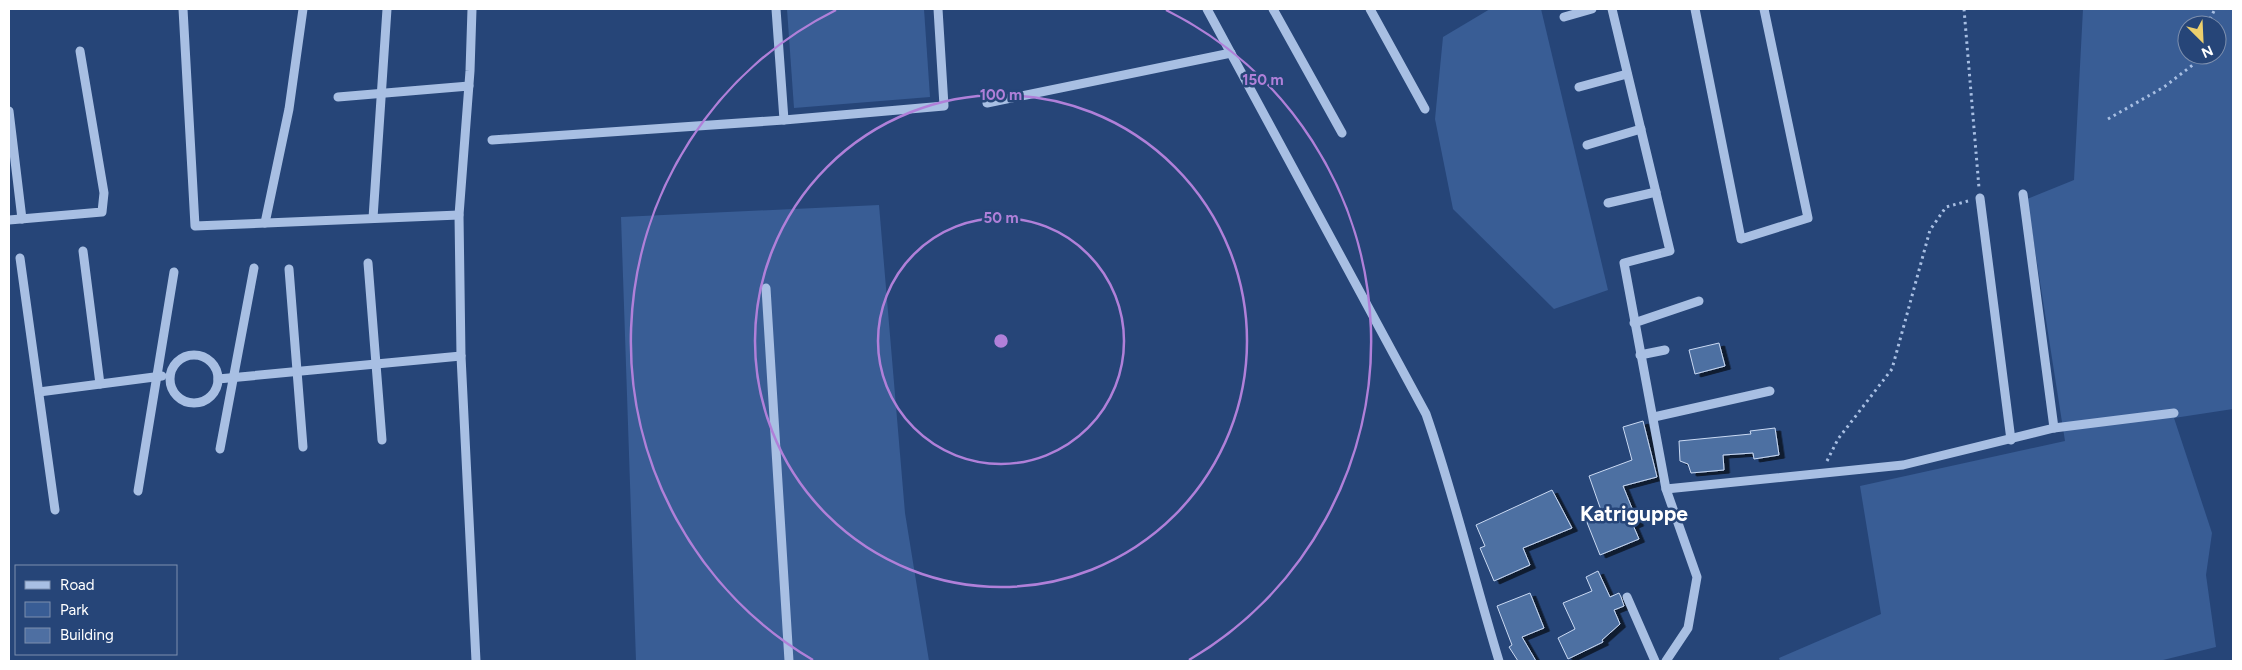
<svg xmlns="http://www.w3.org/2000/svg" width="2242" height="670" font-family="Figtree,sans-serif">
<style>
.green{fill:#395d95;fill-rule:evenodd}
.building{fill:#4e6fa2;stroke:#cadaf3;filter:url(#shadow)}
.lines{fill:none;stroke-linecap:round;stroke-linejoin:round}
.path{stroke:#a8bfe3;stroke-width:3;stroke-dasharray:2.5 4;stroke-linecap:butt}
.minor{stroke:#a8bfe3;stroke-width:9}
.ring{fill:none;stroke:#b080d9;stroke-width:2.5}
.labels{text-anchor:middle;dominant-baseline:central;stroke-width:5;stroke-linejoin:round;paint-order:stroke}
.quarter-label{font-size:21px;font-weight:bold;fill:#fff;stroke:#264578}
.centre{fill:#b080d9;stroke:#264578;stroke-width:2.5}
.ring-label{font-size:15px;text-anchor:middle;font-weight:bold;fill:#b080d9;stroke:#264578;stroke-width:5;stroke-linejoin:round;paint-order:stroke}
</style>
<defs>
<filter id="shadow"><feDropShadow dx="5.5" dy="3" stdDeviation="0" flood-color="#0009"/></filter>
</defs>
<rect width="100%" height="100%" fill="#264578"/>
<g class="green">
<polygon points="787,9 924,9 930,97 794,108"/>
<polygon points="1490,9 1541,9 1608,290 1554,309 1453,209 1435,119 1443,37"/>
<path d="M2083 9H2233V409L2174 418 2212 533 2206 575 2216 647 2159 661H1780L1779 658 1881 614 1860 486 2065 441 2027 199 2074 180ZM2187 25H2217V55H2187Z"/>
<polygon points="879,205 905,513 929,661 636,661 621,217"/>
</g>
<g class="building">
<polygon points="1719,343 1725,366 1695,374 1689,350"/>
<polygon points="1643,421 1657,477 1623,486 1638,523 1633,525 1639,539 1600,555 1586,520 1602,513 1589,476 1632,460 1623,427"/>
<polygon points="1775,428 1779,455 1754,459 1753,453 1723,455 1724,470 1691,473 1688,464 1680,461 1679,441 1751,434 1750,431"/>
<polygon points="1552,490 1572,528 1523,548 1530,565 1494,581 1480,548 1485,546 1476,525"/>
<polygon points="1598,571 1610,597 1619,593 1621,597 1624,606 1614,610 1620,624 1602,640 1603,642 1568,659 1558,638 1575,629 1563,603 1592,591 1586,577"/>
<polygon points="1530,593 1544,628 1522,637 1536,661 1518,661 1509,647 1512,645 1497,606"/>
</g>
<g class="lines">
<g class="path">
<polyline points="1964,9 1979,188"/>
<polyline points="2207,25 2215,9"/>
<polyline points="2108,119 2164,87 2194,64 2196,55"/>
<polyline points="1827,461 1838,439 1892,369 1930,230 1946,207 1968,201"/>
</g>
<g class="minor">
<polyline points="183,9 195,226 459,215"/>
<polyline points="472,9 470,71 459,215 461,356 476,661"/>
<polyline points="776,9 784,120 944,106 938,9"/>
<path d="M1207 9 1426 414C1454 495 1474 579 1499 661"/>
<polyline points="1273,9 1342,133"/>
<polyline points="1370,9 1425,109"/>
<polyline points="1612,9 1670,251 1624,263 1666,489 1697,577 1688,628 1666,661"/>
<polyline points="1695,9 1741,239 1808,218 1764,9"/>
<polyline points="1564,17 1592,9"/>
<polyline points="1579,87 1627,74"/>
<polyline points="338,97 469,86"/>
<polyline points="987,103 1231,53"/>
<polyline points="9,111 22,219"/>
<polyline points="492,140 784,120"/>
<polyline points="1587,145 1641,129"/>
<polyline points="2023,194 2054,428"/>
<polyline points="1980,198 2011,440"/>
<polyline points="1608,203 1656,192"/>
<polyline points="373,218 387,9"/>
<polyline points="9,220 102,212 104,193 80,51"/>
<polyline points="265,223 289,109 303,9"/>
<polyline points="83,251 100,384"/>
<polyline points="20,258 55,510"/>
<polyline points="368,263 382,440"/>
<polyline points="289,269 303,447"/>
<polyline points="766,288 789,661"/>
<polyline points="1634,323 1699,301"/>
<polyline points="1640,355 1665,350"/>
<circle cx="194" cy="379" r="24"/>
<polyline points="218,379 461,356"/>
<polyline points="39,392 162,376"/>
<polyline points="1654,417 1770,391"/>
<polyline points="220,449 254,268"/>
<polyline points="1666,489 1903,465 2054,428 2174,413"/>
<polyline points="138,491 174,272"/>
<polyline points="1627,597 1655,661"/>
</g>
</g>
<g class="ring">
<circle cx="1001" cy="341" r="123"/>
<circle cx="1001" cy="341" r="246"/>
<path d="M813 660A370 370 0 0 1 836 10M1166 10A370 370 0 0 1 1189 660"/>
</g>
<g class="labels">
<g class="quarter-label">
<text x="1634" y="513">Katriguppe</text>
</g>
</g>
<circle cx="1001" cy="341" r="8" class="centre"/>
<g class="ring-label">
<text x="1263" y="85">150 m</text>
<text x="1001" y="100">100 m</text>
<text x="1001" y="223">50 m</text>
</g>
<rect width="2242" height="670" fill="none" stroke="#ffffff" stroke-width="20"/>
<rect x="15" y="565" width="162" height="90" fill="#264578" stroke="#7d8fae"/>
<rect x="25" y="581" width="25" height="8" fill="#a8bfe3" stroke="#7d8fae"/>
<text x="60" y="590" font-size="15" fill="#ffffff">Road</text>
<rect x="25" y="602" width="25" height="15" fill="#395d95" stroke="#7d8fae"/>
<text x="60" y="615" font-size="15" fill="#ffffff">Park</text>
<rect x="25" y="628" width="25" height="15" fill="#4e6fa2" stroke="#7d8fae"/>
<text x="60" y="640" font-size="15" fill="#ffffff">Building</text>
<g transform="translate(2202 40) rotate(156)"><circle r="24" fill="#264578" stroke="#7d8fae"/>
<path d="M0-4L9 19L0 12L-9 19Z" fill="#eccf6d"/>
<text y="-8" font-size="14" font-weight="bold" text-anchor="middle" fill="#ffffff">N</text>
</g>
</svg>
